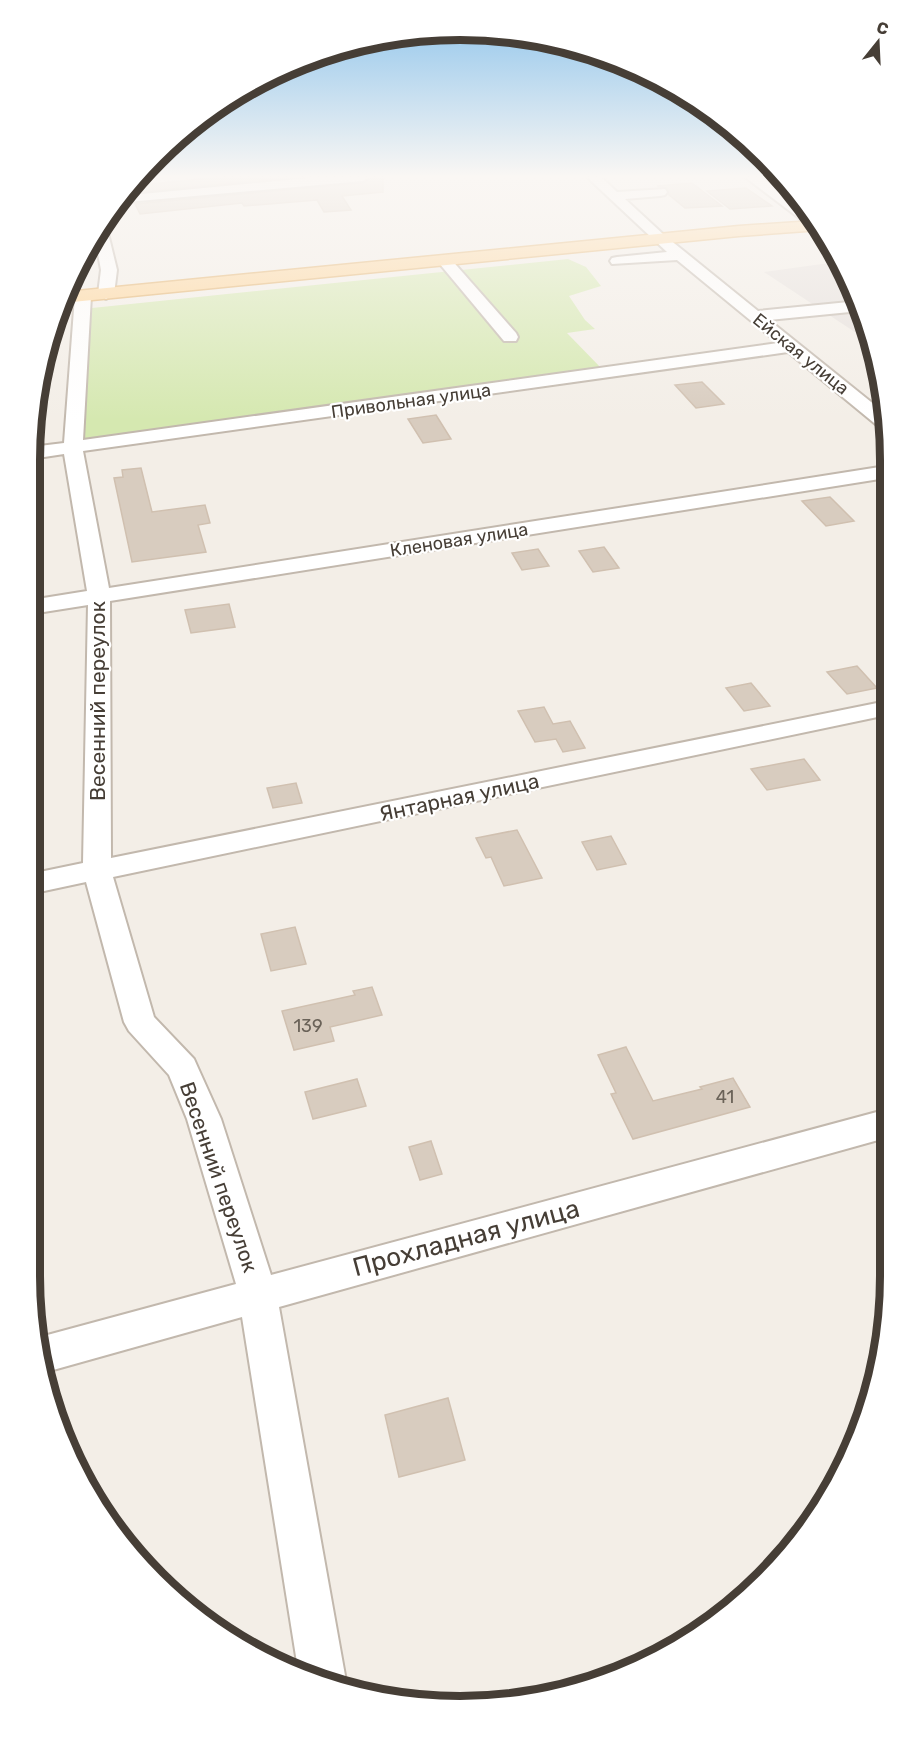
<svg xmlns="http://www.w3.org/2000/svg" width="920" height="1737" font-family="Rubik,sans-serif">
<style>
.industrial{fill:#e6e0dc}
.green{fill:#d5e8b0}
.building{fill:#d8ccbf;stroke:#d0c0b0;stroke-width:1.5}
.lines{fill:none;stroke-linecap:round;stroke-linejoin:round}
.minor-casing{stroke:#c2b8ad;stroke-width:4}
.major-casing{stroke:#e3af65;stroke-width:3}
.minor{fill:#fff;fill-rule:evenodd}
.major{fill:#fed496;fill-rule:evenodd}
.labels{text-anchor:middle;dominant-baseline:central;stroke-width:4.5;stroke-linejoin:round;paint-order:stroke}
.far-street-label{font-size:18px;fill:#463e36;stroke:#fff}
.number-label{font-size:18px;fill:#6a6258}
.street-label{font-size:21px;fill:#463e36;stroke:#fff}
.near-street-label{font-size:26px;fill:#463e36;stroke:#fff}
.rim{fill:none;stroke:#463e36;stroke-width:8}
</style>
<rect width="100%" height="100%" fill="#f3eee7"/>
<polygon class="industrial" points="822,264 839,264 857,296 870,342 764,272"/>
<polygon class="green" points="568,259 586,267 601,286 569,296 585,320 595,329 567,333 602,369 86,441 80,440 92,308"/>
<g class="building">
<polygon points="221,177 294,177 130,193 128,188 130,186"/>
<polygon points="371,177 383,177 383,192 342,196 351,210 324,212 317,200 244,206 242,203 140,214 135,204 363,183"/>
<polygon points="692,183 722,206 685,208 668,194 667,188 657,186"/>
<polygon points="746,188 772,206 730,209 707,191"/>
<polygon points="702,382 724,404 696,408 675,385"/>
<polygon points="436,415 451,439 423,443 408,419"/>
<polygon points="141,468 152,512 205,505 210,523 198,525 206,552 132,562 114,478 123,477 122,470"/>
<polygon points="830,497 854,521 826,526 802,501"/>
<polygon points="604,547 619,568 593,572 579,551"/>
<polygon points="538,549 549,566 522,570 512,553"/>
<polygon points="229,604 235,627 191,633 185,610"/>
<polygon points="857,666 877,688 847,694 827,672"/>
<polygon points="751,683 770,706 744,711 726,688"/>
<polygon points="544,707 553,724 570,721 585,748 563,752 556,739 535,742 518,711"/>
<polygon points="804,759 820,780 767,790 751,769"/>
<polygon points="296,783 302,803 273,808 267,788"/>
<polygon points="517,830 542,878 504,886 491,857 486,858 476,838"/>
<polygon points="611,836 626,864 597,870 582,842"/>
<polygon points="295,927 306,964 271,971 261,934"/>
<polygon points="372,987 382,1015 330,1027 334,1041 294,1050 282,1011 355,995 353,991"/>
<polygon points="626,1047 653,1101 702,1089 700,1087 733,1078 750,1107 633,1139 611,1094 616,1093 598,1055"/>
<polygon points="357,1079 366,1106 313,1119 305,1092"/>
<polygon points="431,1141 442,1174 420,1180 409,1147"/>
<polygon points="448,1398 465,1460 399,1477 385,1415"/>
</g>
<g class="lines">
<g class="minor-casing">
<g id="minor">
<polygon points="319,177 369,177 363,181 116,203 121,196"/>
<polygon points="587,177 601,177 617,192 665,189 667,192 665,195 660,196 625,199 664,235 758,311 859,301 860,311 769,320 886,414 886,428 879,427 788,352 83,451 109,588 886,466 886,478 110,601 111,858 887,701 887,715 113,877 154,1017 194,1059 198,1068 221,1119 271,1275 888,1109 889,1137 279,1307 346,1681 343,1690 298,1669 242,1317 46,1372 40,1337 236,1284 187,1119 169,1075 129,1031 124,1022 86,882 30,894 30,874 83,863 88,605 31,614 31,600 87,591 64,454 31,459 31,447 64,443 75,296 83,291 91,296 83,440 778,343 677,260 612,264 610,261 612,258 617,257 667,252"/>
<polygon points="745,177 760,177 809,212 817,229 807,229 799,218"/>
<polygon points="102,225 107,229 117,270 114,294 106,299 98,294 101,270 95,237"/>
<polygon points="444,256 449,257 516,333 518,337 516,341 504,341 439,263 437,260 439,257"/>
</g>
</g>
<g class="major-casing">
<polygon id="major" points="814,221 820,230 739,236 62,303 66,292 739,226"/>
</g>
<use href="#minor" class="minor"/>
<use href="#major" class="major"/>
</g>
<linearGradient id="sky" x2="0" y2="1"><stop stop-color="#8cc3eb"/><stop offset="0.42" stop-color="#faf7f4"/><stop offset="1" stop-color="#faf7f4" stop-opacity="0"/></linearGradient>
<rect width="920" height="420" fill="url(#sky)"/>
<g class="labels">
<g class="far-street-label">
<text transform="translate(801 354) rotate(39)">Ейская улица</text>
<text transform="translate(411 401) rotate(-8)">Привольная улица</text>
<text transform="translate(459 540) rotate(-9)">Кленовая улица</text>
</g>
<g class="number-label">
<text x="308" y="1026">139</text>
<text x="725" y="1097">41</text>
</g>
<g class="street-label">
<text transform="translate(97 701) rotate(-90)">Весенний переулок</text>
<text transform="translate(459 797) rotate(-12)">Янтарная улица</text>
<text transform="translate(219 1177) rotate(71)">Весенний переулок</text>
</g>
<g class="near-street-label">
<text transform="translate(466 1238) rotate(-15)">Прохладная улица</text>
</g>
</g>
<path d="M0 0H920V1737H0ZM460 40H460A420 420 0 0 1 880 460V1276A420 420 0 0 1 460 1696H460A420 420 0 0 1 40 1276V460A420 420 0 0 1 460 40Z" fill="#fff" fill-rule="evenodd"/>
<path class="rim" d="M460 40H460A420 420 0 0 1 880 460V1276A420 420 0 0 1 460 1696H460A420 420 0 0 1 40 1276V460A420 420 0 0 1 460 40Z"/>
<g transform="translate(878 42) rotate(18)" stroke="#ffffff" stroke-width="4.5" paint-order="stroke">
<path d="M0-4.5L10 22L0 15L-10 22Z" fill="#463e36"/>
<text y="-9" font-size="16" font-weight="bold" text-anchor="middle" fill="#463e36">С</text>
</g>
</svg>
